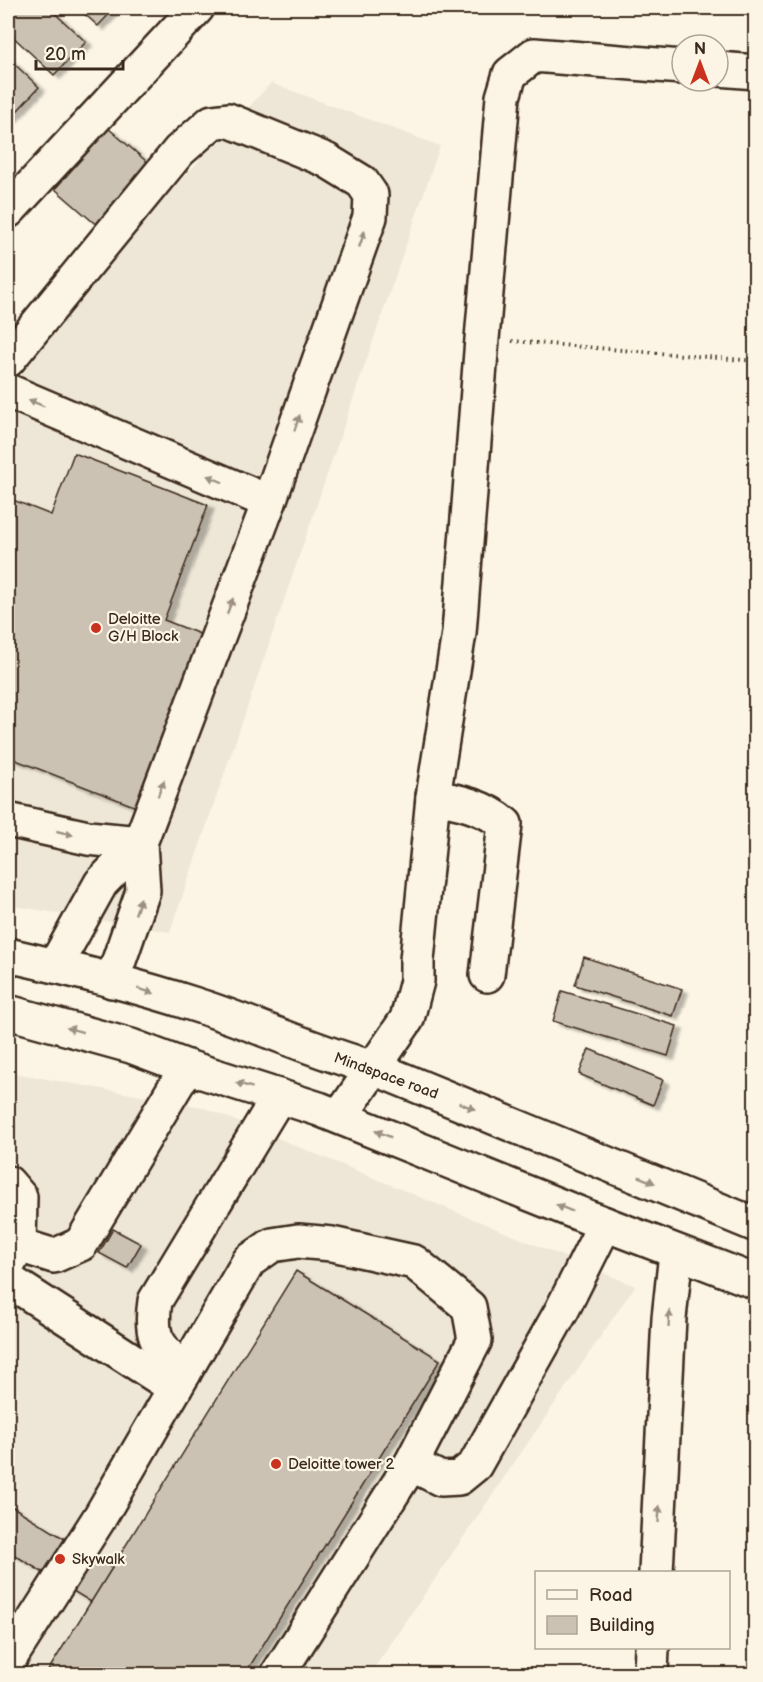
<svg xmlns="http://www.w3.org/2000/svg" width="763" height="1682" font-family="'Balsamiq Sans',sans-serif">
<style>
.built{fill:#eee6d6}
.building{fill:#ccc2b3;stroke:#3b2a1e;stroke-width:1.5;filter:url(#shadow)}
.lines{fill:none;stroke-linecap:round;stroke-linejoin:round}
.minor-casing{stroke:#3b2a1e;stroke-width:38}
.major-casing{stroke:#3b2a1e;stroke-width:38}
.path{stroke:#3b2a1e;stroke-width:4;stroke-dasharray:1.5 4.5;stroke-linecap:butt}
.minor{stroke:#fcf5e5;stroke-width:33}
.major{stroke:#fcf5e5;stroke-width:33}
.oneway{fill:#9c9082}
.poi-dot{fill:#c8321e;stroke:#fcf5e5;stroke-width:2}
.labels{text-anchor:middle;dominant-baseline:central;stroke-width:4.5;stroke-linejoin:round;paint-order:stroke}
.poi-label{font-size:15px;fill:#3b2a1e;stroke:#fcf5e5;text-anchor:start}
.street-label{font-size:15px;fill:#3b2a1e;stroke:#fcf5e5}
</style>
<defs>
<filter id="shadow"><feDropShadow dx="6" dy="4" stdDeviation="1.5" flood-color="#0004"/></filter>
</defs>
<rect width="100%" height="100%" fill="#fcf5e5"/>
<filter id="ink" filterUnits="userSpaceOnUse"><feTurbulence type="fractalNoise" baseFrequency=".0167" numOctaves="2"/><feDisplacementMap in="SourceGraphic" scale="12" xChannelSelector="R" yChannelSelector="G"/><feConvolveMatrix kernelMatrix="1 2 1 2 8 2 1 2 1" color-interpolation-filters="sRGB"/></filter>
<g filter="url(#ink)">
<g class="built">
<polygon points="271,83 440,146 170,932 8,905 8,367"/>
<polygon points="8,1072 202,1107 635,1286 370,1674 8,1674"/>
</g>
<g class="building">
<polygon points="19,8 49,8 86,42 54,75 8,32 8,20"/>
<polygon points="78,8 115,8 98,26"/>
<polygon points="8,58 39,87 8,121"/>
<polygon points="108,128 153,167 100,228 55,189"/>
<polygon points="74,453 208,505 164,620 205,636 139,808 8,757 8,498 51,515"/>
<polygon points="584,957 682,989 673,1016 575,985"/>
<polygon points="562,991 677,1026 668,1056 553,1021"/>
<polygon points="589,1049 663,1080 653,1105 579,1074"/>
<polygon points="113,1229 141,1244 127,1268 99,1253"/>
<polygon points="296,1271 440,1360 245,1674 46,1674"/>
<polygon points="8,1504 112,1568 91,1602 8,1551"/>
</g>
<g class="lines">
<g class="minor-casing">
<g id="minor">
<polyline points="718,69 756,72"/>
<polyline points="8,211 197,8"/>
<polyline points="8,360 179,151 212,122 228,120 326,160 362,182 371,195 370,217 269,502 140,843 101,883 55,966"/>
<polyline points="8,391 269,502"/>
<path d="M433 797C459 801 485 807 505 824L487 975"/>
<polyline points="8,820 88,838 140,843"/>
<polyline points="112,981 143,891 140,843"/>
<polyline points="340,1117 407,1019 417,981 417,960 433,797 459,633 482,339 503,97 510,74 534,55 682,67"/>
<polyline points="8,1183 20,1197 19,1245 9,1263"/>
<polyline points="19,1245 54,1256 81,1244 187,1067"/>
<polyline points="8,1280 175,1388"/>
<path d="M184 1373C159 1345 149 1341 155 1301L279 1096"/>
<polyline points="411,1464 441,1479 459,1478 475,1465 562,1310 605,1224"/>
<polyline points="8,1661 100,1517 249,1261 272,1245 298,1241 332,1244 414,1262 469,1307 475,1340 411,1464 278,1674"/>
</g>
</g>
<g class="major-casing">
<g id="major">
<path d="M8 955C70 969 132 984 193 1004 254 1023 312 1051 374 1068L756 1225"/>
<polyline points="8,1012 131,1046 187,1067 319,1109 605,1224 756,1282"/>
<polyline points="656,1572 669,1318 676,1253"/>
<polyline points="651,1674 652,1648"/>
</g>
</g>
<polyline class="path" points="512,341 756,361"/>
<use href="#minor" class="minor"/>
<use href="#major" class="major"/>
</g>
<defs><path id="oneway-solid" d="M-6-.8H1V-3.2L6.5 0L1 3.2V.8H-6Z" transform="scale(1.5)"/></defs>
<g class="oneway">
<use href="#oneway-solid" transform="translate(362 239) rotate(-71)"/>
<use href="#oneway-solid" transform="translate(36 403) rotate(-157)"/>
<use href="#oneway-solid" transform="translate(297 423) rotate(-71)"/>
<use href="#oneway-solid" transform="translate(215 479) rotate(-157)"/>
<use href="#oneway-solid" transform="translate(230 606) rotate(-69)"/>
<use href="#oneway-solid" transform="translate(161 788) rotate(-69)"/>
<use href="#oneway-solid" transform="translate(65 833) rotate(13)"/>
<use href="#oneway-solid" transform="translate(138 906) rotate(-71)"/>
<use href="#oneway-solid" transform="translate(146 991) rotate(16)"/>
<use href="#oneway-solid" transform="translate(75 1030) rotate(-165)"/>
<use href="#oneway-solid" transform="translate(244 1085) rotate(-163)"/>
<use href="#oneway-solid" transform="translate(467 1106) rotate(22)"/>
<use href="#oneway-solid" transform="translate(383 1134) rotate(-158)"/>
<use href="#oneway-solid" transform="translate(647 1180) rotate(22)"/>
<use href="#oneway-solid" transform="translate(564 1208) rotate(-158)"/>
<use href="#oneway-solid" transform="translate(669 1319) rotate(-87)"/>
<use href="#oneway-solid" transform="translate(659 1514) rotate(-87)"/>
</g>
</g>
<g class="poi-dot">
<circle cx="96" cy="628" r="6"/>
<circle cx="276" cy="1464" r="6"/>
<circle cx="60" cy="1559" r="6"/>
</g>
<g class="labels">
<g class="poi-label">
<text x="108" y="619">Deloitte<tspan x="108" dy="17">G/H Block</tspan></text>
<text x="288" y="1464">Deloitte tower 2</text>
<text x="72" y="1559">Skywalk</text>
</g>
<g class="street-label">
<text transform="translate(386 1076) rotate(20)">Mindspace road</text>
</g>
</g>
<rect width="763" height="1682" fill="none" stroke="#fcf5e5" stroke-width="30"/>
<rect x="15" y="15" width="733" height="1652" fill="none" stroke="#3b2a1e" stroke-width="2" filter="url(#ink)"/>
<rect x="535" y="1571" width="195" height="78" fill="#fcf5e5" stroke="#afa495" stroke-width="1.5"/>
<rect x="547" y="1590" width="30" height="9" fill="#fcf5e5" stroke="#afa495" stroke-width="1.5"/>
<text x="589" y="1601" font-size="18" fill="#3b2a1e">Road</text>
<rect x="547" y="1616" width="30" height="18" fill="#ccc2b3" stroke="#afa495" stroke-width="1.5"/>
<text x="589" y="1631" font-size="18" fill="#3b2a1e">Building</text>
<g transform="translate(700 63)"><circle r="28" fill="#fcf5e5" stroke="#afa495" stroke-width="1.5"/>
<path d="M0-4.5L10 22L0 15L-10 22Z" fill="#c8321e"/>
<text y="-9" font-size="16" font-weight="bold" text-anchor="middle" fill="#3b2a1e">N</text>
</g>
<path d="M36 60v9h87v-9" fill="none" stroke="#3b2a1e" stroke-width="3"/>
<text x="45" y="60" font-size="18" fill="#3b2a1e" stroke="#fcf5e5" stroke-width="4.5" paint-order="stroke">20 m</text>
</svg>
